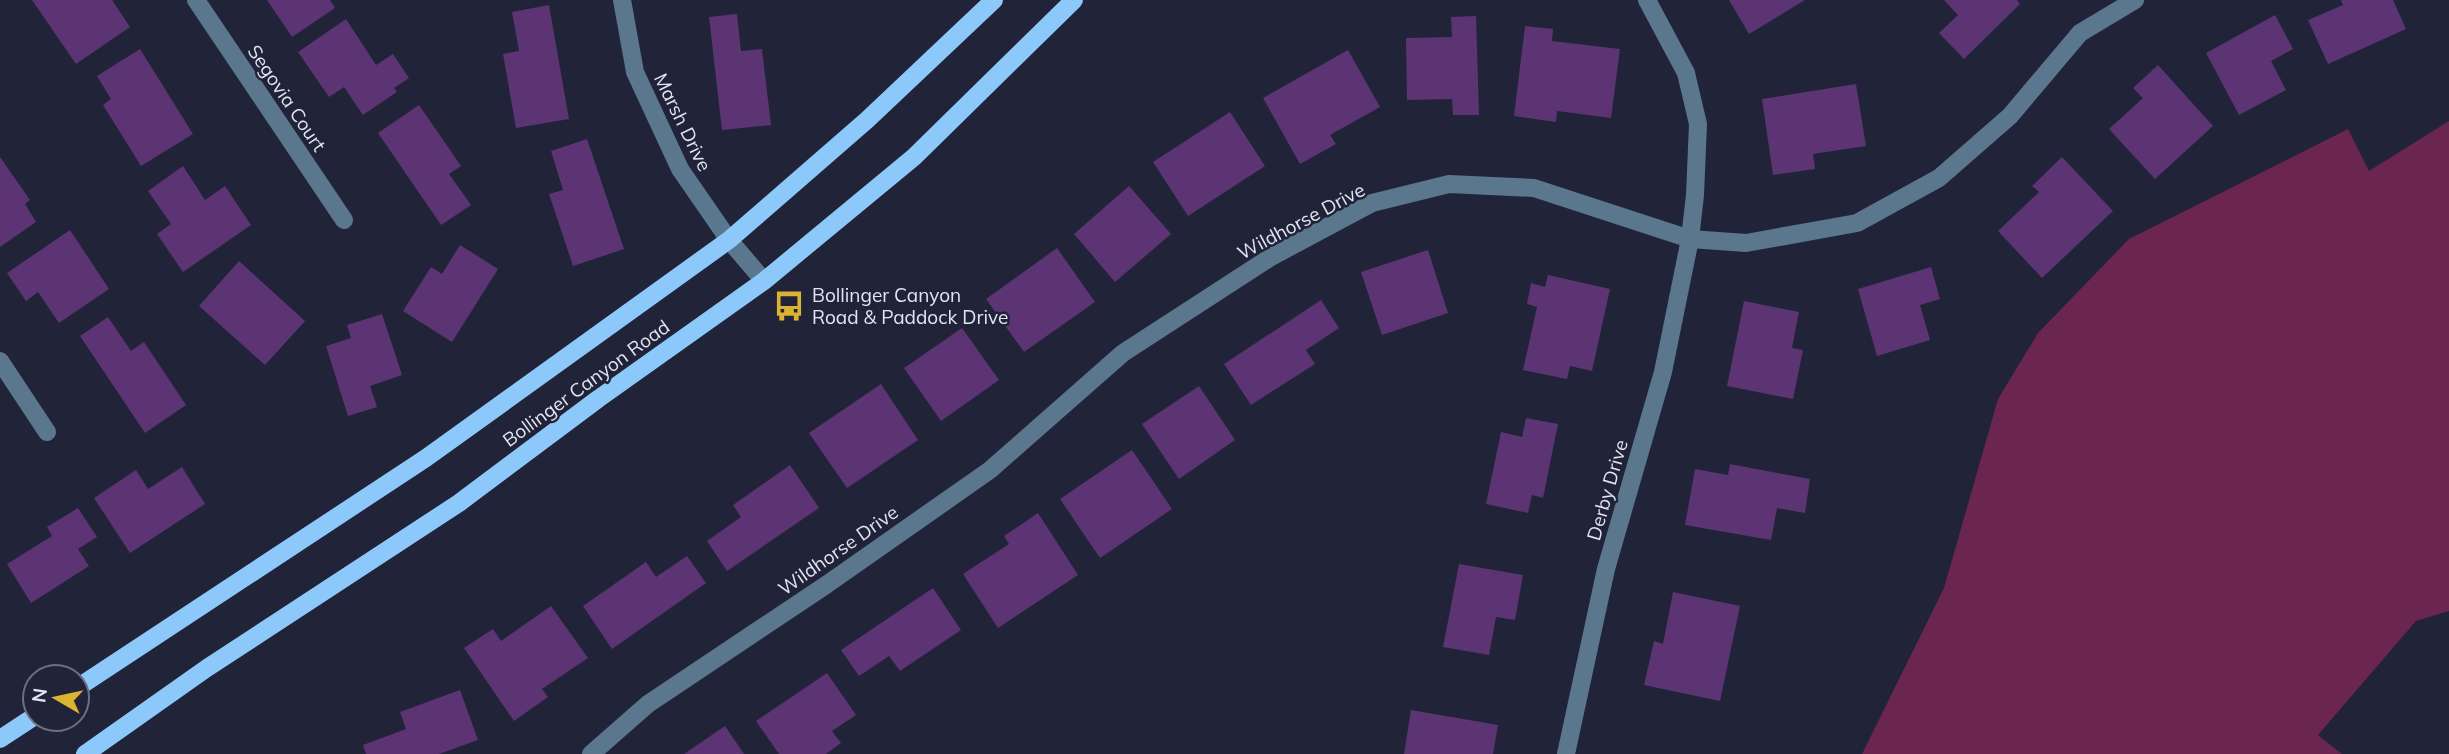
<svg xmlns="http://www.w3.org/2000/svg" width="2449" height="754" font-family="Mulish,sans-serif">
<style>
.green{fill:#6a264f}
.building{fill:#5c3473}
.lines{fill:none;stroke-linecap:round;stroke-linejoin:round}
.minor{stroke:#5a778e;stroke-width:18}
.major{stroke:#8cc9fa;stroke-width:18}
.labels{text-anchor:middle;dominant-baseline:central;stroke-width:5;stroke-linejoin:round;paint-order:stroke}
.street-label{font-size:19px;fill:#e1e4f1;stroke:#212338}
.poi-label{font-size:19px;fill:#e1e4f1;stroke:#212338;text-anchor:start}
</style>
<rect width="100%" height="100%" fill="#212338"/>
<polygon class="green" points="2449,121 2449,611 2416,621 2318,735 2342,754 1862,754 1944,588 1998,399 2038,333 2129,239 2348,129 2369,171"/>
<g class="building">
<polygon points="32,0 112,0 130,27 76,64"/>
<polygon points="267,0 330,0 335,8 292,37"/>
<polygon points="1729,0 1805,0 1749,34"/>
<polygon points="1944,0 2017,0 2020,4 1964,59 1939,33 1958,15"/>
<polygon points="2341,0 2393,0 2406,29 2328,64 2308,20 2343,5"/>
<polygon points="549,5 569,119 516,128 503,54 519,51 512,12"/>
<polygon points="737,14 741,51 762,49 771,125 722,130 709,17"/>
<polygon points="2275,15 2293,49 2271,61 2286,90 2239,115 2206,53"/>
<polygon points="1476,16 1479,115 1453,115 1452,99 1407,100 1406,38 1452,37 1451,17"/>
<polygon points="346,19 376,65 393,54 409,78 394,88 397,92 363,115 344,87 329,97 298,52"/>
<polygon points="1525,26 1553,29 1552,41 1620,49 1611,118 1557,111 1556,122 1514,116"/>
<polygon points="140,49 193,134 141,166 103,105 111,99 97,76"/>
<polygon points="1348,50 1380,107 1330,135 1336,144 1300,164 1263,98"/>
<polygon points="2158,65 2213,126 2155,179 2109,129 2143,98 2133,88"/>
<polygon points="1856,84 1866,146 1813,154 1815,169 1773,175 1762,99"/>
<polygon points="419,105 461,166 449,174 471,205 441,225 378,133"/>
<polygon points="1230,112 1265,166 1188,216 1153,162"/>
<polygon points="587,139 624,249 573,266 549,194 563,190 551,151"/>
<polygon points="0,157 30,200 25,204 36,222 0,247"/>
<polygon points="2062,157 2113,211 2042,278 1998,231 2039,192 2032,186"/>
<polygon points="183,166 205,200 225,186 251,225 183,272 157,234 171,224 148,191"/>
<polygon points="1129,186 1171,234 1115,282 1074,234"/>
<polygon points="70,230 109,289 59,323 38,292 26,301 7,273"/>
<polygon points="460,245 498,269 452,342 403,311 431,267 442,274"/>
<polygon points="1057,248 1095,302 1024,352 986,299"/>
<polygon points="1428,250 1448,313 1382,335 1361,272"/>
<polygon points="239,261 305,321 265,365 199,306"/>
<polygon points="1931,267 1940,299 1920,305 1930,340 1877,356 1858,289"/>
<polygon points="1548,275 1610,289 1592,371 1570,366 1567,379 1523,370 1537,307 1527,304 1531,283 1545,287"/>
<polygon points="1321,300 1339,328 1306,350 1315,364 1251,405 1224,364"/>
<polygon points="1744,301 1799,312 1792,348 1803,350 1793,399 1727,386"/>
<polygon points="382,314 402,375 370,386 377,407 348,416 326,346 351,338 347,325"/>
<polygon points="108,317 131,351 144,342 186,405 145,433 80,336"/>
<polygon points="962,328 999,380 941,421 904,368"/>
<polygon points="881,384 918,440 847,488 809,433"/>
<polygon points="1199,386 1235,440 1179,479 1142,424"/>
<polygon points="1526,418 1558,424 1543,498 1532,495 1528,513 1486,504 1501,432 1522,437"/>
<polygon points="1132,450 1172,509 1100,558 1060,499"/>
<polygon points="1730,464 1810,479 1805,513 1777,508 1771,540 1685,525 1695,469 1728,475"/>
<polygon points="790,465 819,508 727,571 707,541 741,517 733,505"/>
<polygon points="182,467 205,504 130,553 94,498 136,470 148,489"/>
<polygon points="78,508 97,537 78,549 89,566 31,603 7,564 52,536 47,527"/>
<polygon points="1038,513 1078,575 998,628 963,574 1009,544 1004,536"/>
<polygon points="687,556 706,583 612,649 583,606 646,562 656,577"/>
<polygon points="1459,564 1523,575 1515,620 1496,617 1489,655 1443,647"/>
<polygon points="933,588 961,630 900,671 889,656 859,676 841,650"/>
<polygon points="1673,592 1740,606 1720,701 1644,685 1654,641 1663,644"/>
<polygon points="551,606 588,658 542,689 548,697 514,721 464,648 493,629 501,641"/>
<polygon points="827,673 856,715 832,731 841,743 826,754 779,754 756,721"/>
<polygon points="460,690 478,740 439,754 366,754 363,745 406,729 400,712"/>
<polygon points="1411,710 1498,725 1493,754 1404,754"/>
<polygon points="725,726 744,754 684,754"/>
</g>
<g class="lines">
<g class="minor">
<polyline points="196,0 344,220"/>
<polyline points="622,0 635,72 680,169 729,240 764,281"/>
<polyline points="0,361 47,432"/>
<polyline points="591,754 648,704 826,585 990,470 1123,353 1271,257 1372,203 1449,184 1534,188 1690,239 1746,243 1857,223 1939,178 2010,116 2080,33 2135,0"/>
<polyline points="1566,754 1606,569 1663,372 1690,239 1695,195 1698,124 1686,73 1647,0"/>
</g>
<g class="major">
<polyline points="77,688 426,458 729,240 867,120 994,0"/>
<polyline points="0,739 35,716"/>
<polyline points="85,754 207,668 459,503 598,399 764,281 914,157 1074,0"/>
</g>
</g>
<defs>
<g id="bus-bare" transform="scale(2.415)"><path d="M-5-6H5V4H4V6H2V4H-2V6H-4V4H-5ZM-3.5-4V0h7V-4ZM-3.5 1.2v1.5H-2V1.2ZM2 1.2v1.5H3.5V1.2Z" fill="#dcb233" stroke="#212338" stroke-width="2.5" paint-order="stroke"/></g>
</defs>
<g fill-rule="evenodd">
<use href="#bus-bare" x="789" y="306"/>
</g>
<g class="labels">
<g class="street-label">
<text transform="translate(287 98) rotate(56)">Segovia Court</text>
<text transform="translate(683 122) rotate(64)">Marsh Drive</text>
<text transform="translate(1301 221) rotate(-28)">Wildhorse Drive</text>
<text transform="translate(586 383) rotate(-36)">Bollinger Canyon Road</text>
<text transform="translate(1607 490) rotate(-74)">Derby Drive</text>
<text transform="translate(838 550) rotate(-35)">Wildhorse Drive</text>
</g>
<g class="poi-label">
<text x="812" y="295">Bollinger Canyon<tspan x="812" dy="22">Road &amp; Paddock Drive</tspan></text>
</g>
</g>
<g transform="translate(56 698) rotate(279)"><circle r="33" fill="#212338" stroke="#6e7082" stroke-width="2"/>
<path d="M0-5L12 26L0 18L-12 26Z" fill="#dcb233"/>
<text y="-10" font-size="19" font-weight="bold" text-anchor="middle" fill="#e1e4f1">N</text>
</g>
</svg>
